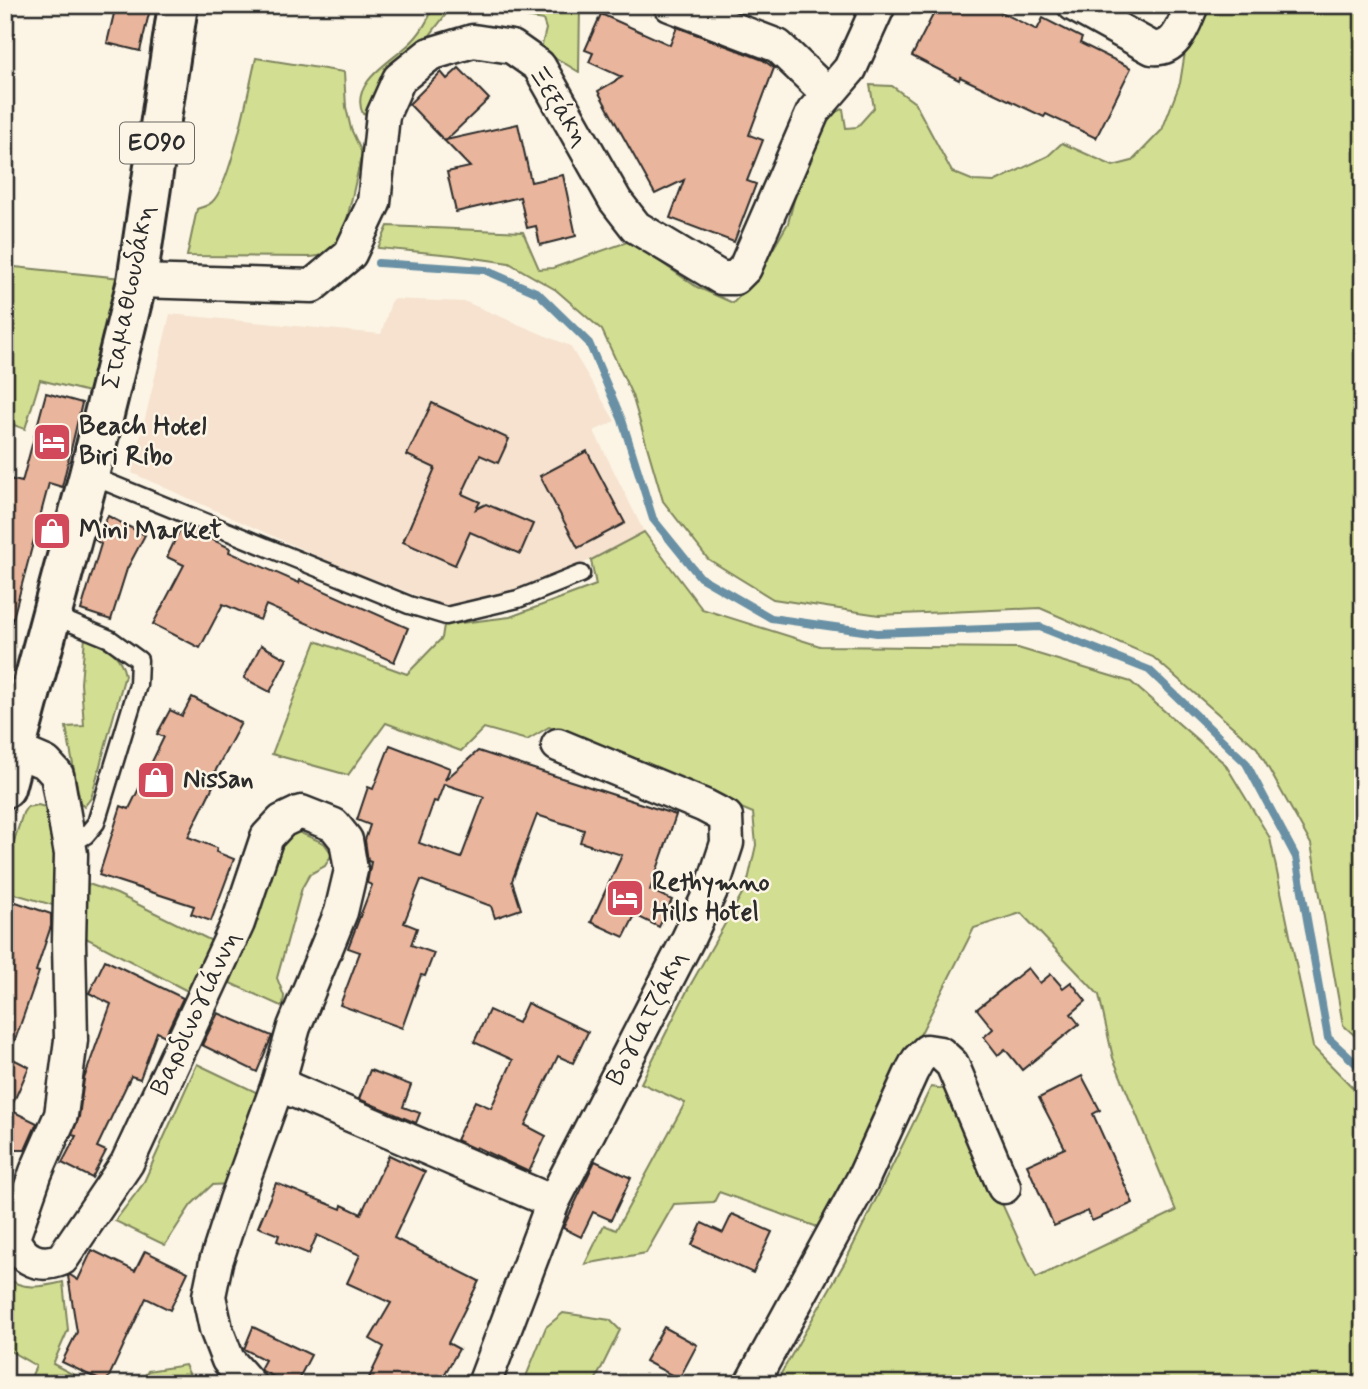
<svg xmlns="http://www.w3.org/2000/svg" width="1368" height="1389" font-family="Mynerve,sans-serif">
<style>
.built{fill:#f6e2cf}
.green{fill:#d2de91;stroke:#7e845e;stroke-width:2}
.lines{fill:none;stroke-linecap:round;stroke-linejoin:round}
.stream{stroke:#6990a4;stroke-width:8}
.building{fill:#e9b59c;stroke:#2b2b2b;stroke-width:2;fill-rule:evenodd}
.lane-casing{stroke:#2b2b2b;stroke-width:21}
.street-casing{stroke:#2b2b2b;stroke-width:37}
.primary-casing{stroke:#2b2b2b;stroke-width:44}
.lane{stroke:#fcf5e5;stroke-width:16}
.street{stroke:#fcf5e5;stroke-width:32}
.primary{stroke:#fcf5e5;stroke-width:38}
.labels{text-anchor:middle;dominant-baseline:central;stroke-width:5;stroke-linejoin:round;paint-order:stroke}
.shield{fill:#fcf5e5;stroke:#6a6863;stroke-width:2}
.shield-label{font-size:24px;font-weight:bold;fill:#2b2b2b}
.street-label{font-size:26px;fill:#2b2b2b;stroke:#fcf5e5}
.poi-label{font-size:26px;font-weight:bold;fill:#2b2b2b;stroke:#fcf5e5;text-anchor:start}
</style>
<rect width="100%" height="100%" fill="#fcf5e5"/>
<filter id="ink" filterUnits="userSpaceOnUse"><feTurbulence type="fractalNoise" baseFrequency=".0143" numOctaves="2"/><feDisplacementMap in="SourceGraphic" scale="14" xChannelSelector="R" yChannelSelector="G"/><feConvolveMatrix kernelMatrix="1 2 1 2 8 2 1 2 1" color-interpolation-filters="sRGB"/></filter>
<g filter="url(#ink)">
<polygon class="built" points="392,299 466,302 570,346 615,421 594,431 644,532 591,560 530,586 447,607 344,568 132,473 170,314 381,334"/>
<g class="green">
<path d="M434 5H580L579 72 541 49 546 29 543 20 475 8 447 13 368 116 363 114C349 84 390 62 407 46 419 36 429 20 434 5Z"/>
<polygon points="1202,5 1363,5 1363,1043 1343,1025 1311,844 1257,748 1153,657 1040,608 879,615 773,599 708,559 663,501 632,395 602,330 556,290 509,263 453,255 378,248 388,226 523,232 539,269 553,268 630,241 697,287 733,303 755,280 788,223 805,158 818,124 832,113 843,109 846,128 857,127 874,108 870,85 892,86 915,103 952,172 974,181 994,182 1048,156 1062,143 1113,166 1132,161 1162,130 1180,83 1187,40"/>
<path d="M256 58 344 72 346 107 351 129 362 153 344 233 332 254 311 257 187 256 197 209C202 207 208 206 212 202 231 185 249 87 256 58Z"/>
<polygon points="5,266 121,278 93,393 40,380 25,429 5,422"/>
<polygon points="644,532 702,609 820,646 1018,648 1131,682 1225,764 1270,838 1313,1047 1363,1098 1363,1384 775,1384 845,1262 931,1087 950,1090 1036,1278 1176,1211 1113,1058 1099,995 1021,913 974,928 921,1033 829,1231 719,1192 714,1202 674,1204 646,1253 585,1264 604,1225 616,1230 685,1103 641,1083 687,991 747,885 756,845 753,813 549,727 527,740 484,728 461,751 386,723 348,775 272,754 316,641 407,674 442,638 444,625 510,617 596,585 591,560"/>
<path d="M85 637C105 648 120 651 125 675L91 798 84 807 80 802 66 727 84 726 81 683Z"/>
<polygon points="38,805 52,809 57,830 59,907 5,891 5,869 23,813 27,807"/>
<path d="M296 831 324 843 332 854 325 866 310 874 302 888 277 978 284 996 283 1007 230 983C239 961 248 939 256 917 266 888 265 847 296 831Z"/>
<polygon points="80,881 117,894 218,944 197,996 82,936"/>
<polygon points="197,1064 258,1093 230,1184 212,1185 191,1205 165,1245 115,1221 143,1184"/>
<path d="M5 1276C21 1291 43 1287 63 1282L68 1330 53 1364 91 1384H28L36 1366 5 1348Z"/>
<polygon points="563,1313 610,1320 620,1330 595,1381 598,1384 523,1384 546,1327"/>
<polygon points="185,1365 194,1384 140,1384 148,1371"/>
</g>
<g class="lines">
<polyline class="stream" points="378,263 485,270 538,293 589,343 622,420 653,519 700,577 771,618 877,633 1040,627 1149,670 1246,763 1296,857 1328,1038 1363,1070"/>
</g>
<g class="building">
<polygon points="116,5 151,5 140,51 107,43"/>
<polygon points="938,5 987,5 1037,30 1043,18 1082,38 1080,43 1131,68 1096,138 1046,114 1044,117 960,77 959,80 912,56"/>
<polygon points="601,14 670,45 677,27 763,60 774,68 749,135 763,140 747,181 756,184 734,242 670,218 684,180 655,194 598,91 622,77 589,62 593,53 585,50"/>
<polygon points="459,68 489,99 446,140 518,124 531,182 563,175 576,236 540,245 536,226 527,228 520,197 456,212 447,172 470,167 409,104 441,72 447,79"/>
<polygon points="46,393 82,403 62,487 49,483 12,622 5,621 5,478 22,482"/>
<polygon points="432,403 509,439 498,463 480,455 462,494 480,502 476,509 486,504 533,524 520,554 470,532 455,565 403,542 435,468 407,455"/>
<polygon points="587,451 625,523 578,548 540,476"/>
<polygon points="108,516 145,535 127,569 111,620 81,610 101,544 95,540"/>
<polygon points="182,525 230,548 229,552 299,583 300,580 408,628 394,662 266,605 260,620 223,604 200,648 153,624 184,565 167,557"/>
<polygon points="261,645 287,659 270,692 244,678"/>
<polygon points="192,697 241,723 210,781 214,784 188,837 217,848 216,852 234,859 211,921 191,914 194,906 99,875 121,806 129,809 164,737 157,734 170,710 182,716"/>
<path d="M390 745 450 768 445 780 478 751 676 815 650 890 672 900 659 927 635 915 624 937 591 922 622 855 580 842 584 830 537 815 512 881 521 909 495 918 491 906 421 880 404 923 417 928 411 945 434 953 425 976 421 975 402 1028 340 1005 360 952 348 948 372 885 367 883 371 862 368 861 365 840 370 825 357 820 368 787 373 789ZM444 784 484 797 461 858 419 843 434 801 437 802Z"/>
<polygon points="13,901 51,914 51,926 36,971 39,972 9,1057 29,1067 10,1110 37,1123 25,1150 17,1150 5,1145 5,922"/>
<polygon points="105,960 183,998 165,1036 157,1032 140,1079 131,1076 97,1147 106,1151 92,1178 62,1163 76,1136 72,1135 79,1117 84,1079 111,1004 89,993"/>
<polygon points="1028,968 1040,983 1051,974 1063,988 1071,982 1086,1001 1071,1014 1079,1024 1022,1070 1005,1049 998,1055 984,1037 993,1029 977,1009"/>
<polygon points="527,1003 588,1032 573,1063 558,1056 525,1125 546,1136 529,1172 476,1147 475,1149 456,1140 475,1101 491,1108 513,1060 474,1042 489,1010 518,1023"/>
<polygon points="218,1013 272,1036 257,1072 202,1045"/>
<polygon points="370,1070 411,1085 403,1107 420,1113 416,1123 359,1099"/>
<polygon points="1082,1076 1100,1110 1093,1114 1133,1203 1092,1221 1088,1211 1054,1226 1027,1165 1065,1148 1039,1098"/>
<polygon points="389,1155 425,1172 394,1238 479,1281 448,1343 459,1349 439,1384 366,1384 384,1347 370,1339 391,1303 347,1283 360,1255 317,1235 309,1254 277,1241 279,1235 258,1227 276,1183 341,1209 342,1205 361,1214"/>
<polygon points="595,1161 631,1178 611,1220 593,1212 581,1237 563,1228"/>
<polygon points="732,1214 772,1232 753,1273 692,1245 702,1223 723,1233"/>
<polygon points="92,1250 135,1271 145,1251 188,1272 170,1310 146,1298 106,1383 62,1362 77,1332 68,1276 70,1275 78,1280"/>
<polygon points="253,1327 311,1355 296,1384 288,1384 262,1371 260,1369 265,1360 244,1349"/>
<polygon points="664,1327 697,1345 679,1379 645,1361"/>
</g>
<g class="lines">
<g class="lane-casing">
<g id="lane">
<polyline points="89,475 409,605 446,616 518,599 581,574"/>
<polyline points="52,615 110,639 139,660 138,685 96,823 86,835 69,845"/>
</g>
</g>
<g class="street-casing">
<g id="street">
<polyline points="670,5 778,46 827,93"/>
<path d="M1074 5 1152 48C1177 51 1184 23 1192 5"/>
<polyline points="137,281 312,286 350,254 374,203 383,115 399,79 430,54 473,41 512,47 539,66 615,200 636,227 721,278 735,278 745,268 813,112 850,69 879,5"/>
<path d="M15 754 32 757 46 763 57 775 71 854 69 942 71 1040 61 1115 36 1172 13 1238C22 1260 40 1268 62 1259L127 1163 238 923 267 837 282 821 301 812 334 825 346 840 351 870 341 912 294 1027 278 1084 236 1200 216 1262 209 1296 216 1329 228 1360 249 1384"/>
<polyline points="278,1084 553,1202"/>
<polyline points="484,1384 553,1202 688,939 713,886 727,843 726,817 705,806 558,745"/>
<polyline points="751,1384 862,1181 912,1071 918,1060 927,1051 940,1053 952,1064 1004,1187"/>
</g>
</g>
<g class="primary-casing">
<polyline id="primary" points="5,788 89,475 137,281 178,5"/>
</g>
<use href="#lane" class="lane"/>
<use href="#street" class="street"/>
<use href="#primary" class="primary"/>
</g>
</g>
<defs>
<g id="hotel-square" transform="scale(2.0125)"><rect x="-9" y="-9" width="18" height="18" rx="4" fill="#d1495b" stroke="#fcf5e5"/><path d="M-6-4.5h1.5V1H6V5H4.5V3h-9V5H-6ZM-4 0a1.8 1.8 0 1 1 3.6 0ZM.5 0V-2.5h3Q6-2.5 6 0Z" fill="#fff"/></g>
<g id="shop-square" transform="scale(2.0125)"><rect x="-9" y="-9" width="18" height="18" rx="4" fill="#d1495b" stroke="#fcf5e5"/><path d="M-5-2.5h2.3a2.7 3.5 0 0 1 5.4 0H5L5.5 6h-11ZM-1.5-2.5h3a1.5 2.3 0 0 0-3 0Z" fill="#fff"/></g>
</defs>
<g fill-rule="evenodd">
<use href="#hotel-square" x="52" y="442"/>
<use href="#shop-square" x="52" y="531"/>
<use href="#shop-square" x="156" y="780"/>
<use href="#hotel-square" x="625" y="898"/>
</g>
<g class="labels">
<rect class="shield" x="120" y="122.5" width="74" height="41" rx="5"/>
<g class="shield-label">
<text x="157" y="143">ΕΟ90</text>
</g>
<g class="street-label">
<text transform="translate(558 106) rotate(57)">Ξεξάκη</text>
<text transform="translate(129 297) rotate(-79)">Σταμαθιουδάκη</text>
<text transform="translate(196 1013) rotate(-65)">Βαρδινογιάννη</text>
<text transform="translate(647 1018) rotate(-63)">Βογιατζάκη</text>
</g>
<g class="poi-label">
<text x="79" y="427">Beach Hotel<tspan x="79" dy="30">Biri Ribo</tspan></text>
<text x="79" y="531">Mini Market</text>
<text x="183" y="780">Nissan</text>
<text x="652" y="883">Rethymno<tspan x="652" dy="30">Hills Hotel</tspan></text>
</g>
</g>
<rect width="1368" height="1389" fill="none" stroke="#fcf5e5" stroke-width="28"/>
<rect x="14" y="14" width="1340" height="1361" fill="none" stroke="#2b2b2b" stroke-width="2.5" filter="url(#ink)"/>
</svg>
